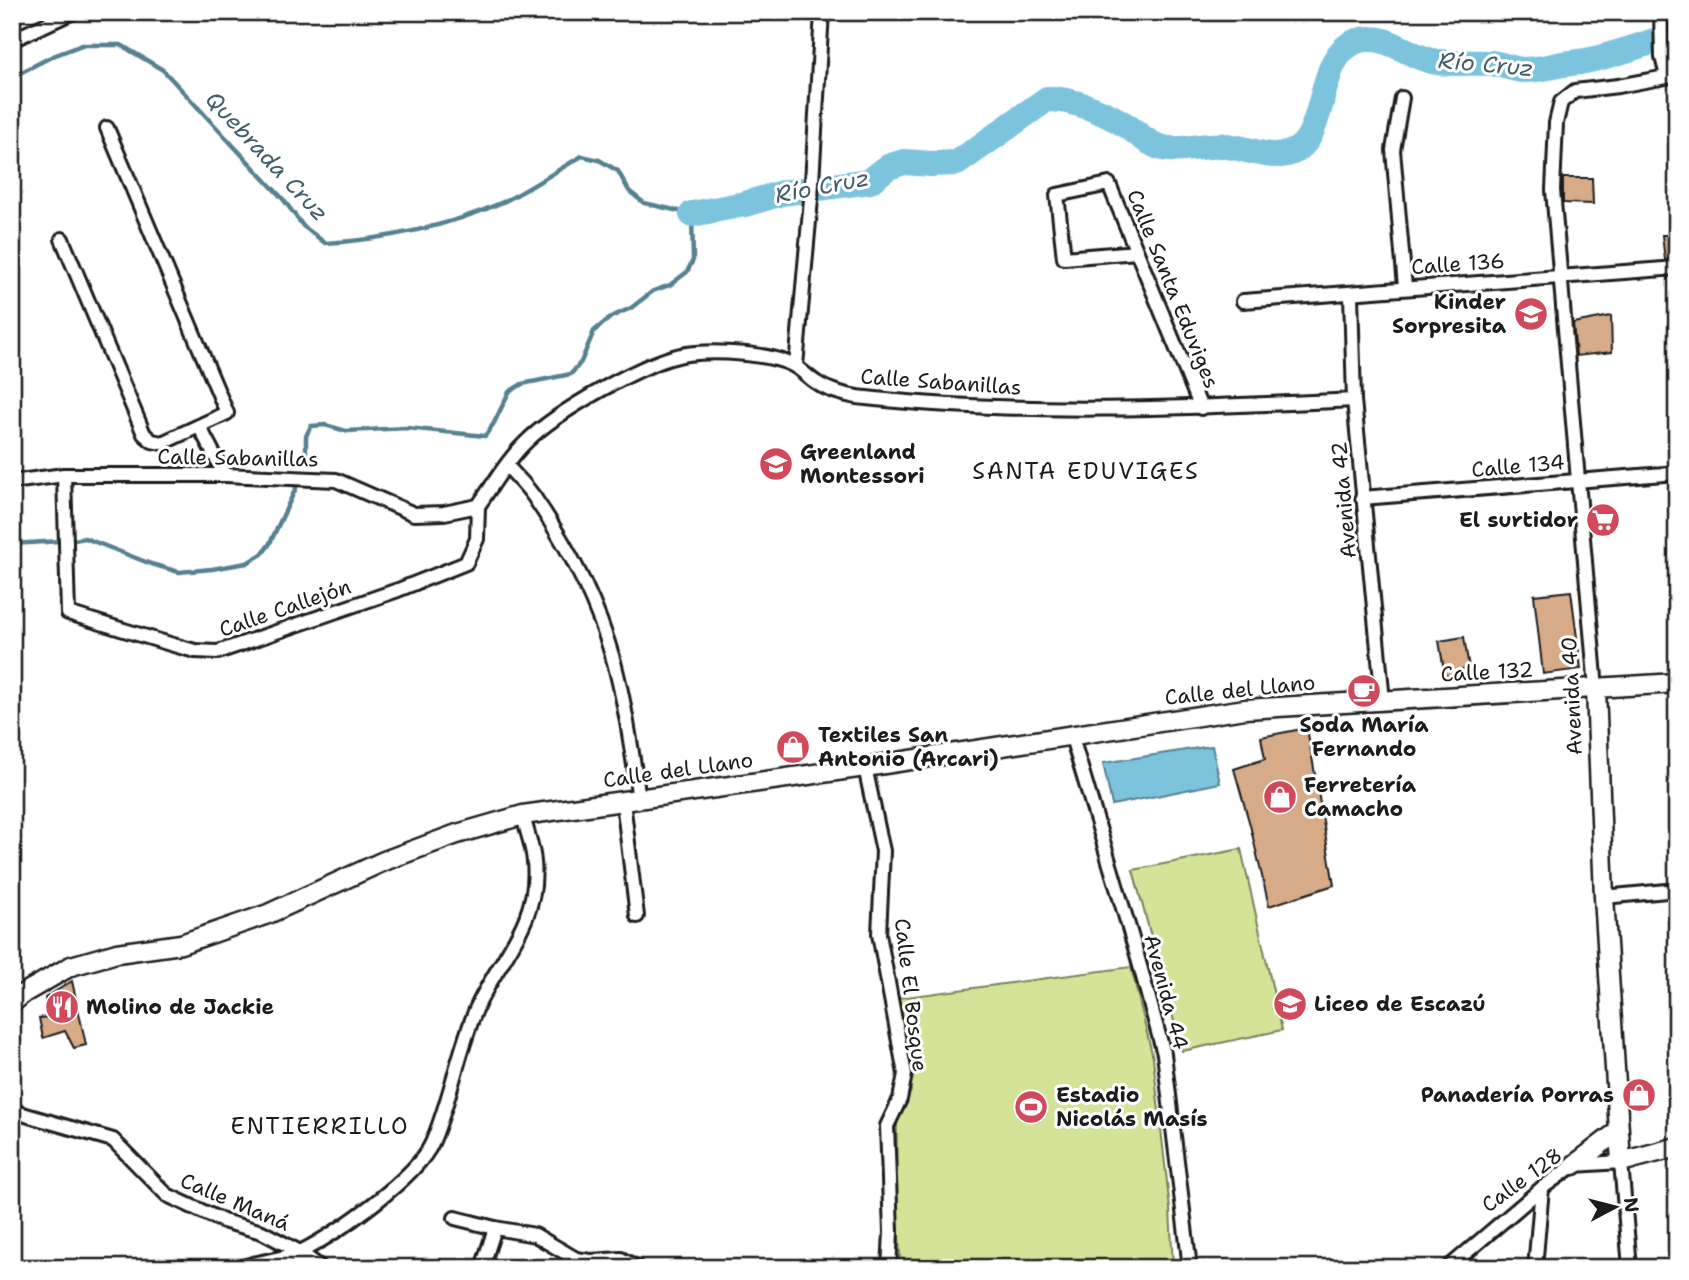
<svg xmlns="http://www.w3.org/2000/svg" width="1689" height="1280" font-family="'Shantell Sans',sans-serif">
<style>
.green{fill:#d3e498;stroke:#78805a;stroke-width:2}
.water{fill:#7cc4dd;stroke:#568190;stroke-width:2}
.lines{fill:none;stroke-linecap:round;stroke-linejoin:round}
.stream{stroke:#568190;stroke-width:4.5}
.river{stroke:#7cc4dd;stroke-width:26}
.building{fill:#d7ab88;stroke:#1c1c1c;stroke-width:2}
.street-casing{stroke:#1c1c1c;stroke-width:18}
.secondary-casing{stroke:#1c1c1c;stroke-width:23}
.street{stroke:#fff;stroke-width:12}
.secondary{stroke:#fff;stroke-width:18}
.labels{text-anchor:middle;dominant-baseline:central;stroke-width:6;stroke-linejoin:round;paint-order:stroke}
.street-label{font-size:21px;fill:#1c1c1c;stroke:#fff}
.poi-label{font-size:21px;font-weight:bold;fill:#1c1c1c;stroke:#fff;text-anchor:start}
.water-label{font-size:23px;font-style:italic;fill:#425f69;stroke:#fff}
.neighbourhood-label{font-size:23px;letter-spacing:2px;fill:#1c1c1c;stroke:#fff}
</style>
<rect width="100%" height="100%" fill="#fff"/>
<filter id="ink" filterUnits="userSpaceOnUse"><feTurbulence type="fractalNoise" baseFrequency=".0143" numOctaves="2"/><feDisplacementMap in="SourceGraphic" scale="14" xChannelSelector="R" yChannelSelector="G"/><feConvolveMatrix kernelMatrix="1 2 1 2 8 2 1 2 1" color-interpolation-filters="sRGB"/></filter>
<g filter="url(#ink)">
<g class="green">
<polygon points="1241,849 1282,1030 1182,1051 1133,870"/>
<polygon points="1131,967 1153,1058 1170,1209 1173,1268 898,1268 900,1255 896,1184 897,1122 911,1091 898,998"/>
</g>
<polygon class="water" points="1212,746 1220,783 1112,805 1103,763"/>
<g class="lines">
<g class="stream">
<path d="M12 77 53 56 82 45H121L163 70 283 199 303 226 325 243C383 240 450 226 503 202 530 189 556 171 582 156L599 160 618 171 629 191 644 203 692 214 693 260 687 272 670 285 653 291 631 308 611 317 594 331 581 362 571 374 522 384 509 392 494 423 485 436 407 428 346 431 325 425 311 426 306 436V458"/>
<polyline points="74,540 85,538 151,564 179,572 212,569 247,563 262,554 269,545 296,488"/>
<polyline points="12,544 61,541"/>
</g>
<path class="river" d="M692 214 745 204 782 193 870 181 888 167 904 162 931 164 957 163 1047 99C1074 99 1105 112 1127 126 1139 134 1149 145 1163 148 1184 153 1206 143 1227 146 1245 148 1261 156 1279 155 1333 154 1310 57 1357 41 1387 31 1410 59 1437 62 1455 64 1473 62 1491 63 1501 64 1511 69 1522 70 1535 70 1545 68 1558 65 1567 63 1576 63 1585 61 1616 55 1646 43 1677 34"/>
</g>
<g class="building">
<polygon points="1563,178 1592,178 1593,204 1563,203"/>
<polygon points="1662,235 1677,235 1677,259 1665,260"/>
<polygon points="1611,316 1612,352 1576,356 1573,323"/>
<polygon points="1571,591 1581,669 1543,674 1534,595"/>
<polygon points="1464,637 1469,668 1456,670 1456,674 1445,676 1439,641"/>
<polygon points="1307,728 1334,885 1269,906 1250,825 1234,769 1265,759 1261,737"/>
<polygon points="72,981 86,1045 74,1048 65,1031 43,1038 39,1018 49,1017 45,998"/>
</g>
<g class="lines">
<g class="street-casing">
<g id="street">
<polyline points="1661,12 1662,57 1667,76"/>
<polyline points="12,21 15,39"/>
<polyline points="12,40 73,12"/>
<polyline points="1402,98 1393,150 1405,287"/>
<polyline points="62,239 144,434 152,441 162,443 227,413 107,128"/>
<polyline points="1137,252 1064,258 1057,195 1109,184 1201,408"/>
<polyline points="1351,295 1354,400 1383,701"/>
<polyline points="1243,301 1677,268"/>
<polyline points="796,366 811,199 822,12"/>
<polyline points="199,426 225,475"/>
<path d="M507 466C518 478 530 489 538 503 571 551 598 606 614 662 626 707 632 753 639 799"/>
<polyline points="64,475 68,613 170,644 195,651 218,652 398,590 466,563 477,539 478,506"/>
<path d="M12 482 64 475H225L336 480 414 514 444 513 478 506C493 485 507 460 526 442 555 413 646 360 687 354 714 350 774 353 796 367 804 372 810 379 817 383 827 390 845 395 857 397 1022 416 1189 408 1354 400"/>
<polyline points="1362,498 1677,473"/>
<polyline points="1596,689 1553,190 1556,123 1561,102 1575,91 1618,86 1677,75"/>
<polyline points="1071,734 1137,955 1164,1054 1190,1268"/>
<polyline points="865,767 883,851 879,934 905,1074 900,1099 887,1126 891,1232 889,1268"/>
<polyline points="623,802 637,916"/>
<polyline points="1604,897 1677,890"/>
<polyline points="12,1111 113,1140 167,1195 223,1221 262,1232 300,1252 321,1268"/>
<polyline points="455,1218 495,1228 535,1235 576,1259 591,1261 621,1259 638,1268"/>
<path d="M241 1268C260 1260 284 1260 302 1251 337 1233 416 1178 432 1143 451 1099 458 1051 477 1007 500 957 540 922 534 862 533 846 526 830 523 815"/>
<polyline points="297,1268 300,1252"/>
<polyline points="482,1268 495,1228"/>
<polyline points="1448,1268 1542,1188 1574,1165 1621,1162 1630,1268"/>
<polyline points="1535,1268 1542,1188"/>
</g>
</g>
<g class="secondary-casing">
<g id="secondary">
<polyline points="1596,689 1604,897 1621,1162 1677,1147"/>
<polyline points="12,1003 24,993 71,966 117,953 181,944 268,914 384,861 457,834 523,815 865,767 1245,709 1677,683"/>
<polyline points="1574,1165 1618,1131"/>
</g>
</g>
<use href="#street" class="street"/>
<use href="#secondary" class="secondary"/>
</g>
</g>
<defs>
<g id="school-disc" transform="scale(1.75)"><circle r="9.5" fill="#d1495b" stroke="#fff"/><path d="M0-5L7-2L0 1L-7-2ZM-4 1L0 2.5L4 1V4Q0 6-4 4Z" fill="#fff"/></g>
<g id="supermarket-disc" transform="scale(1.75)"><circle r="9.5" fill="#d1495b" stroke="#fff"/><path d="M-6-5.5h2.5l.6 2H6L4.5 2H-2.5L-4.4-4H-6ZM-1.5 3.2a1.3 1.3 0 1 0 .1 0ZM3 3.2a1.3 1.3 0 1 0 .1 0Z" fill="#fff"/></g>
<g id="cafe-disc" transform="scale(1.75)"><circle r="9.5" fill="#d1495b" stroke="#fff"/><path d="M-5.5-4.5H6V0H3Q3 3.5 0 3.5H-2.5Q-5.5 3.5-5.5 0ZM3-3.2v2h1.7v-2ZM-6 4.5H4V6H-6Z" fill="#fff"/></g>
<g id="shop-disc" transform="scale(1.75)"><circle r="9.5" fill="#d1495b" stroke="#fff"/><path d="M-5-2.5h2.3a2.7 3.5 0 0 1 5.4 0H5L5.5 6h-11ZM-1.5-2.5h3a1.5 2.3 0 0 0-3 0Z" fill="#fff"/></g>
<g id="restaurant-disc" transform="scale(1.75)"><circle r="9.5" fill="#d1495b" stroke="#fff"/><path d="M-5-6h1v4h1v-4h1v4h1v-4h1v5L-1.5 .5V6h-2V.5L-5-1ZM5-6V6H3V1.5H1.5Q1.5-4 5-6Z" fill="#fff"/></g>
<g id="stadium-disc" transform="scale(1.75)"><circle r="9.5" fill="#d1495b" stroke="#fff"/><path d="M0-5a6.5 5 0 1 0 0 10a6.5 5 0 1 0 0-10ZM-3.5-1.8h7v3.6h-7Z" fill="#fff"/></g>
</defs>
<g fill-rule="evenodd">
<use href="#school-disc" x="1531" y="314"/>
<use href="#school-disc" x="776" y="464"/>
<use href="#supermarket-disc" x="1603" y="520"/>
<use href="#cafe-disc" x="1364" y="691"/>
<use href="#shop-disc" x="793" y="747"/>
<use href="#shop-disc" x="1280" y="797"/>
<use href="#school-disc" x="1290" y="1004"/>
<use href="#restaurant-disc" x="62" y="1007"/>
<use href="#shop-disc" x="1639" y="1095"/>
<use href="#stadium-disc" x="1031" y="1107"/>
</g>
<g class="labels">
<g class="street-label">
<text transform="translate(1458 264) rotate(-4)">Calle 136</text>
<text transform="translate(1173 289) rotate(68)">Calle Santa Eduviges</text>
<text transform="translate(941 382) rotate(4)">Calle Sabanillas</text>
<text transform="translate(238 458) rotate(1)">Calle Sabanillas</text>
<text transform="translate(1518 466) rotate(-5)">Calle 134</text>
<text transform="translate(1344 500) rotate(-95)">Avenida 42</text>
<text transform="translate(285 608) rotate(-19)">Calle Callejón</text>
<text transform="translate(1487 672) rotate(-3)">Calle 132</text>
<text transform="translate(1240 690) rotate(-6)">Calle del Llano</text>
<text transform="translate(1572 696) rotate(-93)">Avenida 40</text>
<text transform="translate(678 770) rotate(-8)">Calle del Llano</text>
<text transform="translate(1166 992) rotate(75)">Avenida 44</text>
<text transform="translate(911 995) rotate(83)">Calle El Bosque</text>
<text transform="translate(1522 1180) rotate(-36)">Calle 128</text>
<text transform="translate(235 1202) rotate(23)">Calle Maná</text>
</g>
<g class="poi-label">
<text x="1506" y="302" text-anchor="end">Kinder<tspan x="1506" dy="24">Sorpresita</tspan></text>
<text x="800" y="452">Greenland<tspan x="800" dy="24">Montessori</tspan></text>
<text x="1578" y="520" text-anchor="end">El surtidor</text>
<text x="1364" y="725" text-anchor="middle">Soda María<tspan x="1364" dy="24">Fernando</tspan></text>
<text x="818" y="735">Textiles San<tspan x="818" dy="24">Antonio (Arcari)</tspan></text>
<text x="1304" y="785">Ferretería<tspan x="1304" dy="24">Camacho</tspan></text>
<text x="1314" y="1004">Liceo de Escazú</text>
<text x="86" y="1007">Molino de Jackie</text>
<text x="1056" y="1095">Estadio<tspan x="1056" dy="24">Nicolás Masís</tspan></text>
<text x="1614" y="1095" text-anchor="end">Panadería Porras</text>
</g>
<g class="water-label">
<text transform="translate(1486 64) rotate(5)">Río Cruz</text>
<text transform="translate(267 156) rotate(47)">Quebrada Cruz</text>
<text transform="translate(822 186) rotate(-11)">Río Cruz</text>
</g>
<g class="neighbourhood-label">
<text x="1086" y="471">SANTA EDUVIGES</text>
<text x="320" y="1126">ENTIERRILLO</text>
</g>
</g>
<rect width="1689" height="1280" fill="none" stroke="#fff" stroke-width="42"/>
<rect x="21" y="21" width="1647" height="1238" fill="none" stroke="#1c1c1c" stroke-width="2.5" filter="url(#ink)"/>
<g transform="translate(1615 1207) rotate(83)" stroke="#ffffff" stroke-width="5" paint-order="stroke">
<path d="M0-5L12 26L0 18L-12 26Z" fill="#1c1c1c"/>
<text y="-10" font-size="19" font-weight="bold" text-anchor="middle" fill="#1c1c1c">N</text>
</g>
</svg>
